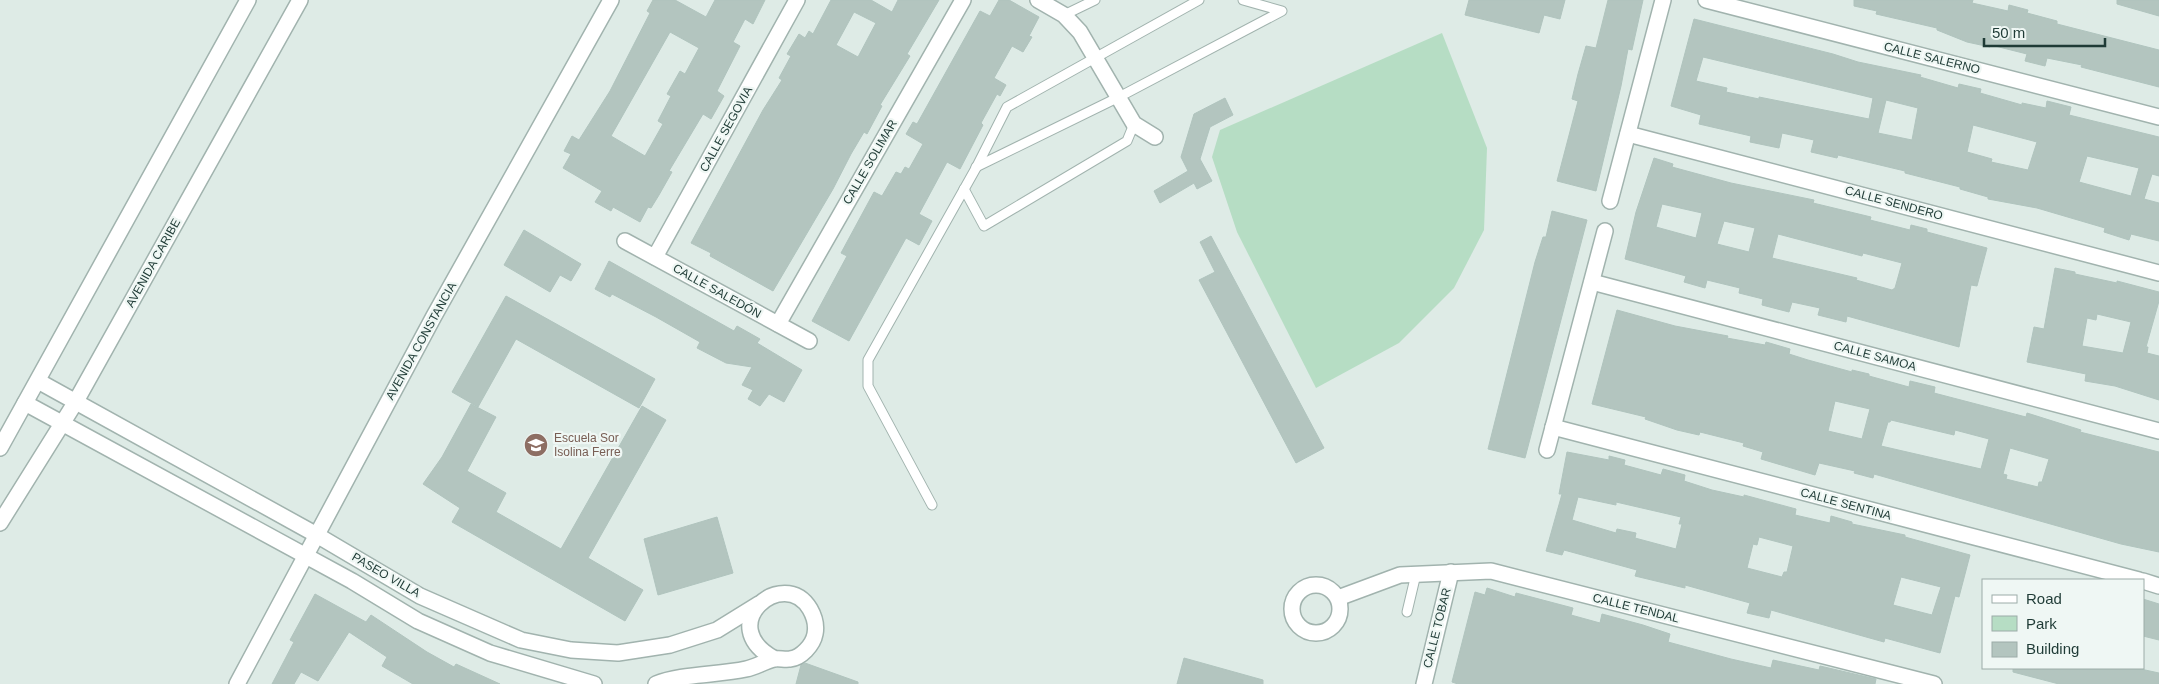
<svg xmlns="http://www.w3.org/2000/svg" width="2159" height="684" font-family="Arial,sans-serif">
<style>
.green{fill:#b6ddc4}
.building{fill:#b3c5bf;stroke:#b0c4be;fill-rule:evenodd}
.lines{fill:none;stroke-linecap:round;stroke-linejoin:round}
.service-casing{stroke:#a1b3ae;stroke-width:11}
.minor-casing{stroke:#a1b3ae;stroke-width:18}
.tertiary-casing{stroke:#a1b3ae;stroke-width:18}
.service{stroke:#fff;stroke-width:9}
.minor{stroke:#fff;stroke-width:15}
.tertiary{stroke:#fff;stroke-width:15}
.labels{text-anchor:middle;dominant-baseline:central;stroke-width:4.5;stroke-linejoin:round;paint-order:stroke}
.street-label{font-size:12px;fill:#1f3b36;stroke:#eff7f4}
.education-label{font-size:12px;fill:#785e54;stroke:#eff7f4;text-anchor:start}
</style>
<rect width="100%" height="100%" fill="#deebe6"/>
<polygon class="green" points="1442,33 1487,148 1484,230 1454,288 1399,343 1316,388 1237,232 1212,157 1220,130"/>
<g class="building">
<path d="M653 0H675L706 17 715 0H765L753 24 745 19 733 42 740 46 717 91 724 96 711 119 703 114 669 171 672 172 659 195 651 208 648 207 640 222 613 207 611 211 595 202 602 191 563 168 571 154 564 151 572 136 579 140 610 91 650 13 647 11ZM670 32 699 48 685 74 680 71 667 94 671 96 658 121 663 124 645 156 611 136Z"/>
<path d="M831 0H871L892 12 898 0H939L907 54 910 56 880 105 882 106 867 134 864 132 851 154 833 189 773 291 710 256 711 253 691 243 763 110 782 80 779 78 791 56 787 54 799 34 805 38 809 31 813 34ZM854 12 876 23 858 57 836 45Z"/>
<polygon points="999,0 1009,0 1039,17 1029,36 1032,37 1023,52 1012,46 994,78 1006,85 1000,96 997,94 981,123 983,125 960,169 947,162 919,214 932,221 919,245 906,238 849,341 812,321 847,256 841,253 874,192 882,196 896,172 901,174 905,167 909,169 923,144 906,134 913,122 917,124 980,11 990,16"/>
<polygon points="1469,0 1565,0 1560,19 1544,15 1539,33 1465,15"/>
<polygon points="1608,0 1643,0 1632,50 1628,49 1621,86 1596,191 1557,181 1578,101 1572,99 1578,74 1586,46 1596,48"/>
<polygon points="1854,0 1973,0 1972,3 2008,11 2009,5 2028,10 2027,13 2057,21 2057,24 2159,50 2159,87 2081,67 2082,65 2047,58 2045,66 2025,61 2027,54 1991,45 1990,47 1967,42 1937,30 1937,28 1876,14 1877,11 1854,6"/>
<polygon points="2117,0 2159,0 2159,16 2117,4"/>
<path d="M1694 19 1833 54 1858 62 1921 75 1920 77 1958 88 1959 84 1981 89 1980 93 2022 105V103L2046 108 2047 101 2071 107 2069 115 2159 137V176L2152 174 2144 199 2159 203V241L2131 234 2129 240 2104 232 2105 228 2037 208 1988 199V197L1960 189V187L1905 173V171L1838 155 1837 158 1811 152 1814 140 1782 133 1779 148 1750 142 1751 136 1699 124 1701 115 1671 106ZM1703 57 1873 98 1869 119 1759 97V99L1726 92 1727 88 1696 81ZM1886 100 1918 108 1912 140 1878 133ZM1973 125 2037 142 2028 170 1991 162 1992 159 1967 152ZM2087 156 2139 168 2131 196 2079 182Z"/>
<polygon points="1225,98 1233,115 1210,127 1200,159 1212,181 1197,189 1194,183 1160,203 1154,191 1188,171 1181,157 1194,114"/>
<path d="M1654 158 1673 164 1672 167 1731 183 1814 200 1813 203 1871 217 1870 220 1910 230 1911 225 1927 229V232L1987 248 1977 286 1971 285 1959 347 1847 316 1846 322 1818 315 1820 308 1792 302 1789 312 1762 305 1763 299 1739 293 1740 288 1707 280 1705 288 1684 282 1686 276 1625 259 1636 212ZM1662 204 1702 213 1696 238 1656 227ZM1724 221 1755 228 1749 252 1717 244ZM1778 234 1862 256 1863 253 1902 263 1895 288 1892 290 1856 280 1857 278 1772 258Z"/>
<polygon points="1552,211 1587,220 1525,458 1488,449 1535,262 1543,237 1546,237"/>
<polygon points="524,230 581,264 571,281 560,275 550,292 504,265"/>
<polygon points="1211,236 1324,448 1296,463 1199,280 1215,272 1200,242"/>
<polygon points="609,261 734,331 737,326 760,339 757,343 802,370 784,402 769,394 760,406 748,399 753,390 742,385 752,367 726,363 697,348 700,342 656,317 612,294 610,297 595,289"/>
<path d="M2055 268 2075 272V274L2117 283V281L2159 292V301L2146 347H2148L2147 353 2159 356V400L2115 386 2085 381 2086 374 2027 362 2034 327 2044 329ZM2097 314 2131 322 2123 353 2082 346 2087 318 2096 320Z"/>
<polygon points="506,296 655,379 639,408 516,339 478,407 452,392"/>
<path d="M1617 310 1675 326 1728 336 1727 338 1765 345 1766 342 1790 349 1789 354 1808 360 1852 372V370L1869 374V376L1909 387 1910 381 1935 387 1934 393 2026 417 2027 413 2081 430 2080 432 2159 452V552L2121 544 1874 474 1873 478 1854 473 1855 471 1819 463 1815 475 1761 459 1763 452 1743 446 1744 443 1700 432 1699 435 1677 430 1645 419 1646 417 1592 404ZM1835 401 1870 409 1862 439 1828 431ZM1891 420 1954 435 1955 430 1989 439 1981 469 1881 446 1888 422H1890ZM2010 448 2049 459 2042 482H2039L2038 487 2006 479 2007 475 2003 474Z"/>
<polygon points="471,404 496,417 467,471 506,493 496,512 561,549 642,406 666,420 588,558 643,590 625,621 452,522 460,508 423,484 442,457"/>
<path d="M1567 452 1609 460V456L1625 460 1624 465 1661 475 1663 469 1685 475 1684 481 1712 490 1744 497V495L1796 509 1795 515 1830 523 1831 516 1852 522V524L1905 535V537L1970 555 1959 597 1955 596 1940 653 1885 638 1884 642 1859 635 1771 610 1769 618 1747 613 1750 603 1685 585V588L1635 576 1637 570 1564 550 1562 555 1546 551 1562 494H1559ZM1578 497 1616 505V502L1681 517 1679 524H1682L1676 549 1635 538 1636 533 1617 529 1616 533 1572 520ZM1759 537 1793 546 1787 572H1784L1782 577 1747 568 1753 544 1757 545ZM1901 577 1941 587 1932 615 1893 605Z"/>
<polygon points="717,517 733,573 658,595 644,539"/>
<polygon points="1487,588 1515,597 1516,593 1573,608 1571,615 1600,623 1602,614 1643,625 1670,634 1668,642 1731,659 1771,668 1773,660 1819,670 1820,666 1876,679 1875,684 1458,684 1452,682 1475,592 1485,595"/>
<polygon points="315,594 366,622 371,615 427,652 454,667 456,664 500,684 413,684 382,666 387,657 349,632 318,681 301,672 294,684 272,684 294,642 290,640"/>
<polygon points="2143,599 2159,604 2159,640 2143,636"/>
<polygon points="1184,658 1263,680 1263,684 1177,684"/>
<polygon points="805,663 858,682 858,684 796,684 801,665"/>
<polygon points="2013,668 2136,668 2159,673 2159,684 2059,684 2013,672"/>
</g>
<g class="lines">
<g class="service-casing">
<g id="service">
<polyline points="1064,15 1095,0"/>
<polyline points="976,167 1119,97 1282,11 1243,0"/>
<polyline points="964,189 984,226 1127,141 1134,124"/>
<polyline points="932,505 868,386 868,360 976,168 1007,107 1199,0"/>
<polyline points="1407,612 1416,574"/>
</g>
</g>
<g class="minor-casing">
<g id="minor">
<polyline points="1038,0 1064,15 1080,32 1134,124 1155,137"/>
<polyline points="1706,0 2159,117"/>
<polyline points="1628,134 2159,273"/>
<polyline points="1610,201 1663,0"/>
<polyline points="625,241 809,341"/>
<polyline points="655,257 797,0"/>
<polyline points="1592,282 2159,431"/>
<polyline points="778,324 963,0"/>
<polyline points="38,381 315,534 420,596 521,640 571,650 618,653 670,645 717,630 759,604"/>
<polyline points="25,403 352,581 418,621 490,653 594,684"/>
<polyline points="1553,427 2139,580"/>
<polyline points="1547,450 1605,231"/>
<polyline points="2143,581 2159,586"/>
<circle cx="1316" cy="609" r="24"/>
<polyline points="1338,598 1400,575 1491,571 1934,684"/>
<polyline points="237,684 434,316 611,0"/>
<path d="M656 684C680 674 719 675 746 669 756 667 765 661 775 659 779 658 785 660 790 659 801 658 813 645 815 634 817 624 814 616 810 609 784 565 712 625 775 659"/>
<polyline points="1424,684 1451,572"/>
</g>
</g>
<g class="tertiary-casing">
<g id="tertiary">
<polyline points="0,448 248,0"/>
<polyline points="0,523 75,403 300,0"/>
</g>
</g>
<use href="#service" class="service"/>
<use href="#minor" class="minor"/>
<use href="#tertiary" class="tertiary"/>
</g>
<defs>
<g id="school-disc" transform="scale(1.25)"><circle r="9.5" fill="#8d6e63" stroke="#eff7f4"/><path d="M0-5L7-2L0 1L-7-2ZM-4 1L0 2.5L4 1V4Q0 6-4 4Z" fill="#fff"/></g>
</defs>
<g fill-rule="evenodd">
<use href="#school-disc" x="536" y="445"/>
</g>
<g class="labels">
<g class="street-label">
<text transform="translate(1932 58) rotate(14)">CALLE SALERNO</text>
<text transform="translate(726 129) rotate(-61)">CALLE SEGOVIA</text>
<text transform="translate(870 162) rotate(-60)">CALLE SOLIMAR</text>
<text transform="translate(1894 203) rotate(15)">CALLE SENDERO</text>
<text transform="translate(153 263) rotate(-61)">AVENIDA CARIBE</text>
<text transform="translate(717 291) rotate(29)">CALLE SALEDÓN</text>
<text transform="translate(421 341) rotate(-61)">AVENIDA CONSTANCIA</text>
<text transform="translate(1875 356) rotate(15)">CALLE SAMOA</text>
<text transform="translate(1846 504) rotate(15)">CALLE SENTINA</text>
<text transform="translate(386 575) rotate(30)">PASEO VILLA</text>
<text transform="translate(1636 608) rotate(14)">CALLE TENDAL</text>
<text transform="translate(1437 628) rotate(-76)">CALLE TOBAR</text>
</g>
<g class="education-label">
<text x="554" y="438">Escuela Sor<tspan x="554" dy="14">Isolina Ferre</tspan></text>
</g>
</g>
<rect x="1982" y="579" width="162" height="90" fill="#eff7f4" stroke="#9caca8"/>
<rect x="1992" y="595" width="25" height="8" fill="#ffffff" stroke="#9caca8"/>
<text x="2026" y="604" font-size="15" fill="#1f3b36">Road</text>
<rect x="1992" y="616" width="25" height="15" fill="#b6ddc4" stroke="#9caca8"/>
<text x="2026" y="629" font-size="15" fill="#1f3b36">Park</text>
<rect x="1992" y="642" width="25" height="15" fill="#b3c5bf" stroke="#9caca8"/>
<text x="2026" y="654" font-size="15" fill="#1f3b36">Building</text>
<path d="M1984 38v8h121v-8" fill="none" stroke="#1f3b36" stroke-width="2.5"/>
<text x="1992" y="38" font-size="15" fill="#1f3b36" stroke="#eff7f4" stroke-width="4" paint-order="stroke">50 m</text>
</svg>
